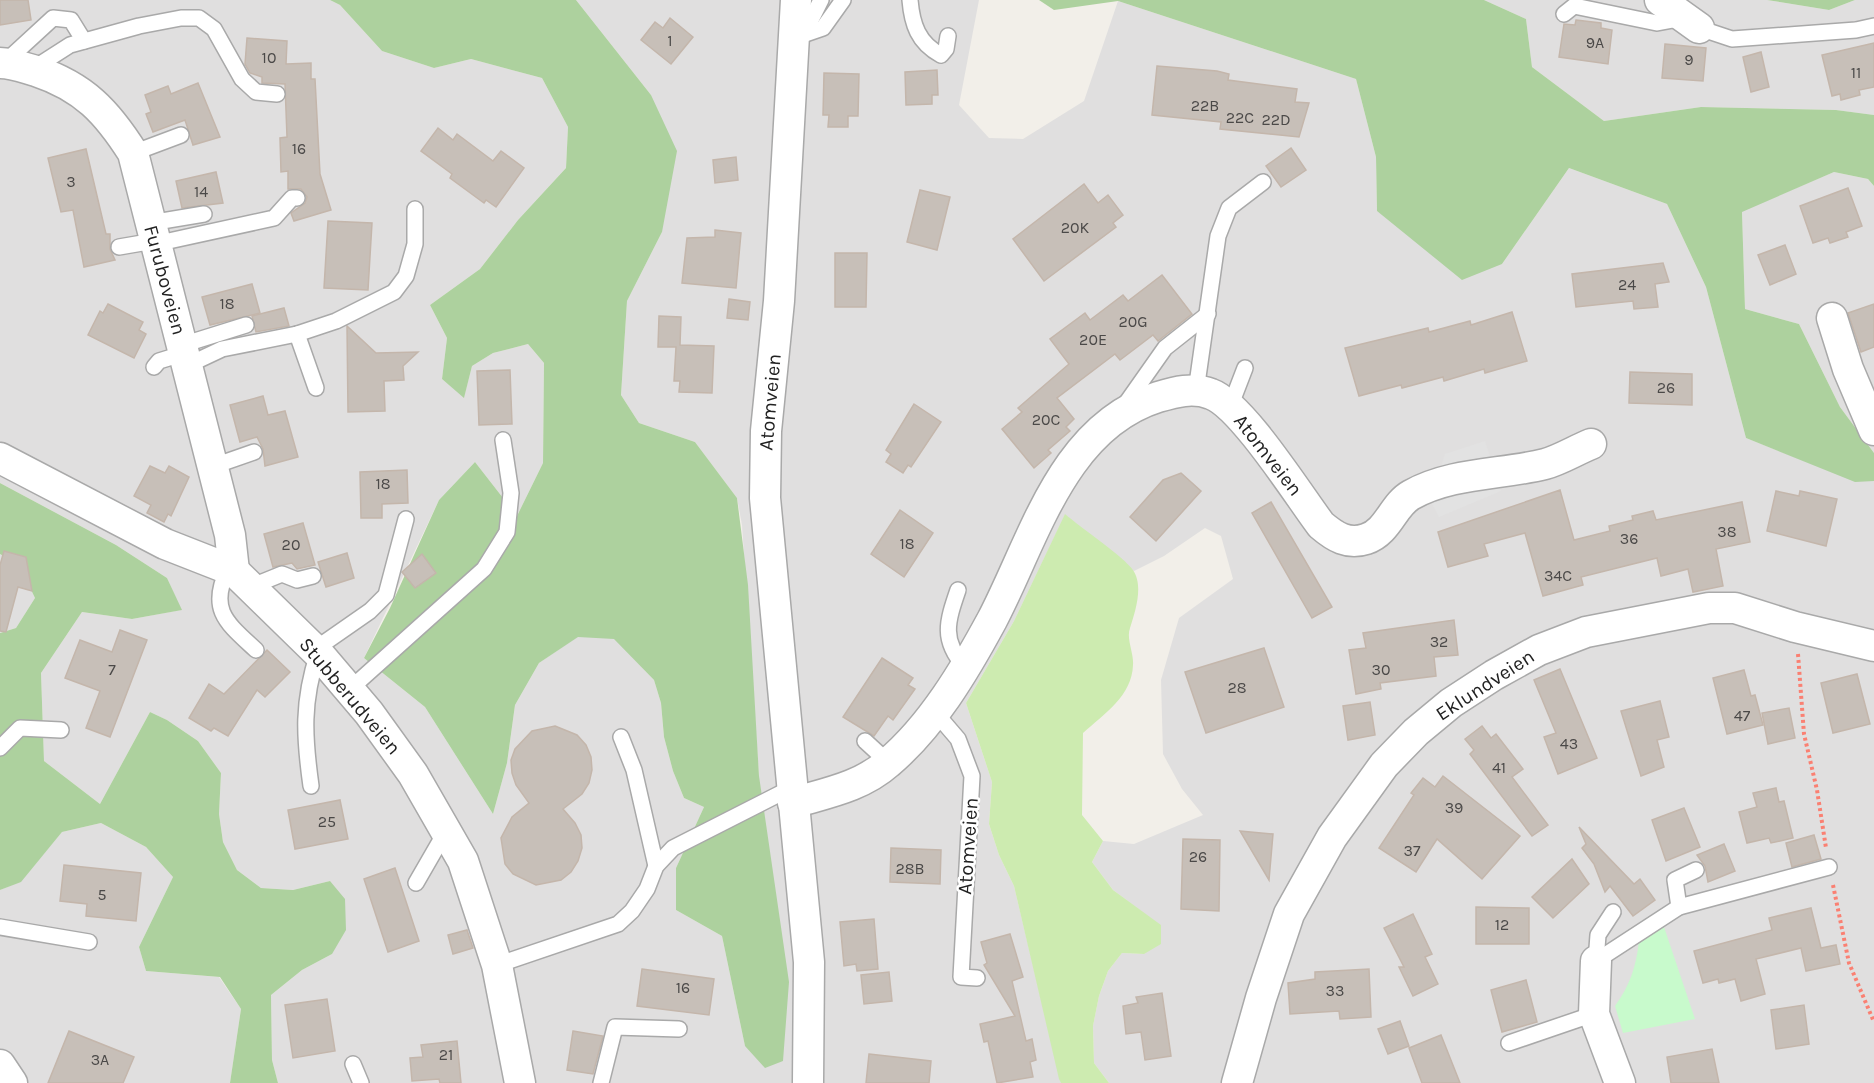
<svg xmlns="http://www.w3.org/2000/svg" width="1874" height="1083" font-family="Karla,sans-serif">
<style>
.residential{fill:#e0dfdf}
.grass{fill:#cdebb0}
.forest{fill:#add19e}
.park{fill:#c8facc}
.parking{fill:#e2e2e2}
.building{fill:#c7bfb8;stroke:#c4b6ab;stroke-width:1.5}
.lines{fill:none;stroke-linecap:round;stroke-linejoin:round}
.service-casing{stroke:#a9a9a9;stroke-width:18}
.minor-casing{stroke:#a9a9a9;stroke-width:33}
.path{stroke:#fa8072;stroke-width:4;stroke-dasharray:3 3;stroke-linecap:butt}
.service{stroke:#fff;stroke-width:15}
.minor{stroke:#fff;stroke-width:30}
.labels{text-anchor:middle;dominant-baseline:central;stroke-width:5;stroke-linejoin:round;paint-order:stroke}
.number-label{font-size:16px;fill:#4b4948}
.street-label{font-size:20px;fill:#222;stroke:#fff}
</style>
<rect width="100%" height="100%" fill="#f2efe9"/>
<g class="residential">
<polygon points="0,0 330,0 340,5 382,51 434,68 471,59 542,78 568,127 566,168 518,220 480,269 430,305 447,338 442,379 464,397 472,366 493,353 528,344 544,363 543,463 517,516 475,462 439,500 364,658 425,707 493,814 507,763 515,705 539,663 578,636 614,638 654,680 661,703 664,737 673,771 684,798 704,807 676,868 676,910 722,936 745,1046 759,776 742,525 737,498 695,442 639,423 621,395 627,301 662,232 651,95 576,0 979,0 959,105 989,138 1023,139 1084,101 1118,1 1356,79 1376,157 1377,211 1502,264 1569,168 1667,204 1706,287 1746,438 1855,481 1874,481 1874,1083 1109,1083 1094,1063 1093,1026 1099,996 1108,971 1122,953 1144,954 1161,926 1113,890 1092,862 1103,841 1134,844 1203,815 1182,789 1163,754 1161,680 1179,618 1233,579 1221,536 1205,528 1164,556 1134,571 1065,515 1014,621 966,703 992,782 989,824 999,855 1014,886 1061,1083 278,1083 272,1060 271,995 302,970 332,954 330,881 293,890 261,888 237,870 223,842 219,814 221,773 198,741 167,720 150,712 100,804 44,761 41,673 82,612 132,619 181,610 167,578 116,545 0,483"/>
<polygon points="1484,0 1767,0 1829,10 1855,0 1874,0 1874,115 1836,110 1701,107 1604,121 1532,67 1526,19"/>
<polygon points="1834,172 1868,179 1874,186 1874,453 1840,407 1799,324 1745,309 1742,211"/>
<polygon points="0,554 19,565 35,598 16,628 0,633"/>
<polygon points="101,823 146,847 173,877 139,947 146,971 219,977 241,1009 230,1083 0,1083 0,890 21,881 62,832"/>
</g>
<path class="grass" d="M1065 514C1080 527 1124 557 1133 570 1144 586 1135 612 1130 628 1126 639 1134 653 1133 665 1132 696 1104 714 1083 733L1082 815 1103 841 1092 862 1113 890 1161 925V944L1144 954 1122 953 1108 971 1099 996 1093 1026 1094 1063 1109 1083H1061L1059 1079 1014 886 999 855 989 824 992 782 966 703 1014 621Z"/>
<g class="forest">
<polygon points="330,0 576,0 651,95 677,151 662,232 627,301 621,395 639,423 695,442 737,498 748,585 759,776 789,982 783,1061 765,1068 745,1046 722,936 676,910 676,868 704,807 684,798 673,771 664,737 661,703 654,680 614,639 578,637 539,663 515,705 507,763 493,814 425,707 364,658 390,608 439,500 475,462 517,516 543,463 544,363 528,344 493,353 472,366 464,398 442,379 447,338 430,305 480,269 518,220 566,168 568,127 542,78 471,59 434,68 382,51 340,5"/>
<polygon points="1039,0 1484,0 1526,19 1532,67 1604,121 1701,107 1836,110 1874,115 1874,186 1868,179 1834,172 1742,212 1745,309 1799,324 1840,407 1874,453 1874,481 1855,482 1746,438 1706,287 1667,204 1569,168 1502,264 1462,280 1377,211 1376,157 1356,79 1118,1 1054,10"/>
<polygon points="1767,0 1855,0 1829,10"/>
<polygon points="0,483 116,545 167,578 182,610 132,619 82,612 41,673 44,761 100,804 150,712 167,720 198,741 221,773 219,814 223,842 237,870 261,888 293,890 330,881 345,899 346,930 332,954 302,970 271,995 272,1060 278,1083 230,1083 241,1009 220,977 146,971 139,947 173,877 146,847 101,823 62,832 21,882 0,890 0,633 16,628 35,598 19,565 0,554"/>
</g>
<path class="park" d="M1664 927 1695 1019 1623 1033 1615 1006C1630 985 1636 967 1639 941Z"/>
<polygon class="parking" points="1485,441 1501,491 1439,517 1430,500 1445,454"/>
<g class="building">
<polygon points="0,0 28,0 31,20 0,25"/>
<polygon points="670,18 693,37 671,64 641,40 655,22 663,28"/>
<polygon points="1576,20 1601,23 1601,28 1612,30 1608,64 1559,57 1564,24 1575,25"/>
<polygon points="247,38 287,41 286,64 311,63 311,79 315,79 320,174 331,210 294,221 291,213 305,203 307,197 301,189 288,189 288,171 281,172 280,138 287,137 285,84 262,83 262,77 250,73 245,64"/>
<polygon points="1874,43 1874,87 1859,90 1860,95 1841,100 1840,94 1832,96 1822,55"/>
<polygon points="1665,44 1706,48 1703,81 1662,78"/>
<polygon points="1761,52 1769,87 1751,92 1743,57"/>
<polygon points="1157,66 1217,71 1229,74 1228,80 1297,89 1295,102 1309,103 1299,137 1220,129 1221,122 1152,115"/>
<polygon points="937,70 938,95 932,95 932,104 906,105 905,72"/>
<polygon points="824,73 859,74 858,116 848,116 848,127 828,127 829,115 823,115"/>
<polygon points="198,83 220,137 193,145 185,120 153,132 146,114 151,112 145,95 168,86 171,94"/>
<polygon points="438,128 453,140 457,134 493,161 501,151 524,168 496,207 486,200 484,203 450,178 452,174 421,151"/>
<polygon points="1291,148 1306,170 1281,187 1266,166"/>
<polygon points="86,149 106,234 110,234 110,249 115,260 84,267 73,210 61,212 48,158"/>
<polygon points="736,157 738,180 715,183 713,160"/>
<polygon points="216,172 223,203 182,208 176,181"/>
<polygon points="1084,184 1098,203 1108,195 1123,215 1113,223 1116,227 1044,281 1013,239"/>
<polygon points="1848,188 1862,226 1846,232 1848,237 1830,243 1828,238 1813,243 1800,206"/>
<polygon points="920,190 950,197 937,250 907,242"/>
<polygon points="328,221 372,223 368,290 324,288"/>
<polygon points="715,230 741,233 736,288 682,283 687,238 715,237"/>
<polygon points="1785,245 1796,274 1770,285 1758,255"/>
<polygon points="835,253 867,253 866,307 835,307"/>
<polygon points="1663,263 1669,282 1655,284 1658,307 1634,309 1633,301 1576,307 1572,274"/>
<polygon points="1162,275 1192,314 1158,341 1153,335 1120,360 1115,354 1057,398 1074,419 1066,427 1070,431 1048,450 1051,453 1034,468 1002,429 1022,412 1018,408 1069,364 1050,339 1085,313 1090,320 1123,295 1128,301"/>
<polygon points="252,284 260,313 210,325 202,297"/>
<polygon points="729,299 750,302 748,320 727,318"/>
<polygon points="108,304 143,322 139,330 146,334 134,358 88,335 100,311 103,313"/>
<polygon points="1874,304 1874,347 1861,352 1848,313"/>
<polygon points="284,308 289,326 256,332 252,316"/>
<polygon points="1512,312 1527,361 1485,373 1484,369 1444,381 1443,377 1402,388 1401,385 1359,396 1345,348 1428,328 1429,332 1470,321 1471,325"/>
<polygon points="659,316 681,317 680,345 714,346 712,393 679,392 680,381 674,381 676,347 658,347"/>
<polygon points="347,326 376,353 418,352 403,366 404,380 384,381 385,411 348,412"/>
<polygon points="510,370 512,424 479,425 477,371"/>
<polygon points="1630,372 1692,374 1692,405 1629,403"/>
<polygon points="263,396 268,415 285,411 298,457 265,466 263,449 257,437 240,442 230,405"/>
<polygon points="914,404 941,422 911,467 908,465 903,473 886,462 891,454 886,450"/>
<polygon points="150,466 165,473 169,466 189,477 171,516 168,514 164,522 147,513 151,505 134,496"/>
<polygon points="407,470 408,503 382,504 382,518 361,518 360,472"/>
<polygon points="1181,473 1201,491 1156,541 1130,517 1163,480"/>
<polygon points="1560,490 1574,540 1610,531 1609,526 1633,520 1632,516 1653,511 1656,520 1742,502 1750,542 1716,549 1723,586 1693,592 1688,569 1661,576 1657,558 1581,577 1583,585 1543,596 1525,533 1484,544 1488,556 1448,567 1438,532"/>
<polygon points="1776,491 1799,496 1800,491 1837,499 1826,546 1767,531"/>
<polygon points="1271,502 1332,607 1312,618 1252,513"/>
<polygon points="900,510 933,533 904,577 871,554"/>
<polygon points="303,523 315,565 297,569 292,563 273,567 264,534"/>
<polygon points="4,551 26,557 32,591 18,587 6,632 0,631 0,565"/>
<polygon points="347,553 354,578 326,587 318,562"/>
<polygon points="422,554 436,573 415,588 402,572"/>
<polygon points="1454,620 1458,655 1434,657 1436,676 1380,683 1381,689 1356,694 1349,650 1366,648 1363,633"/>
<polygon points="120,630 147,640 110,737 86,728 100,691 65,678 80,640 112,652"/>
<polygon points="1264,648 1284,707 1206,733 1185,672"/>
<polygon points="267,650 290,672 265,697 257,690 228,736 214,728 211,731 189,718 209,684 224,694"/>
<polygon points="882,658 913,678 908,685 915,689 893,720 888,716 874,736 843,717"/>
<polygon points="1560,669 1597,758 1558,774 1544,737 1556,733 1534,680"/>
<polygon points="1744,670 1751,696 1755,695 1763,725 1727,734 1713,678"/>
<polygon points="1857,674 1870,724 1833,733 1821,683"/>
<polygon points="1660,701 1669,737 1657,740 1664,767 1641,776 1621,711"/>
<polygon points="1370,702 1375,735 1348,740 1343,706"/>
<polygon points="1789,708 1795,738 1768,744 1762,713"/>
<polygon points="555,726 577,735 586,745 591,757 592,770 589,783 582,794 563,809 575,823 581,835 582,848 578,861 571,872 561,880 536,885 513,874 505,864 501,838 512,817 529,803 516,785 512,773 511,760 515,749 532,731"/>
<polygon points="1482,726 1491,738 1496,734 1523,769 1512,777 1548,825 1532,836 1470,754 1474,750 1465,739"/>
<polygon points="1443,776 1520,836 1482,879 1437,839 1416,872 1379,848 1414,795 1411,793 1423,778 1435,787"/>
<polygon points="1776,788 1779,802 1784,801 1793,838 1771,843 1769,838 1747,843 1739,812 1757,807 1753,793"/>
<polygon points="340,800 348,839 295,849 288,810"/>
<polygon points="1684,808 1700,847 1666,861 1652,820"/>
<polygon points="1579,827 1634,884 1640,879 1655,900 1633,916 1610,886 1605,892 1594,864 1582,848 1586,844"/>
<polygon points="1240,831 1273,834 1269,880"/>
<polygon points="1814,835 1821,859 1792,867 1786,843"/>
<polygon points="1183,839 1220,840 1219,911 1181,909"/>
<polygon points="1724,844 1735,871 1708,882 1705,866 1697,855"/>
<polygon points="891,848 941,850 940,884 890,882"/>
<polygon points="1572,859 1589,884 1553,918 1532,897"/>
<polygon points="64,865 141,873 136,921 86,916 87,904 60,901"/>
<polygon points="395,868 419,941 388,952 364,879"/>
<polygon points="1476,907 1529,908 1529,944 1476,944"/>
<polygon points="1811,908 1821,948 1836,945 1840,964 1806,971 1801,948 1756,959 1765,994 1741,1001 1735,979 1719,983 1718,979 1703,983 1694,951 1772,930 1769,918"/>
<polygon points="1413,914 1432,954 1425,957 1438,984 1413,996 1399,967 1404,967 1384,928"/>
<polygon points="874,919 878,969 857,971 856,964 844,966 840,922"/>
<polygon points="467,930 473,948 453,954 448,935"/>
<polygon points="1010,934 1023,977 1012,981 1026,1041 1032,1039 1036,1060 1030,1062 1033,1077 997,1083 988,1041 984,1042 980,1024 1015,1016 984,965 987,963 981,942"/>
<polygon points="642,969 714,979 709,1015 637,1006"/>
<polygon points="1369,969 1371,1017 1340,1019 1339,1011 1290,1014 1288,983 1315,979 1315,972"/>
<polygon points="889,972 892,1001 864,1004 861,975"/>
<polygon points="1526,980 1537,1022 1502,1032 1491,990"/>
<polygon points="1162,993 1171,1056 1145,1060 1141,1032 1126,1034 1123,1006 1138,1003 1136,997"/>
<polygon points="327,999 335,1051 293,1058 285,1005"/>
<polygon points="1804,1005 1809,1044 1776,1049 1771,1010"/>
<polygon points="1400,1021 1409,1046 1388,1054 1378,1029"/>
<polygon points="69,1031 134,1057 123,1083 48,1083"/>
<polygon points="573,1031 603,1036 593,1074 567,1070"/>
<polygon points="1441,1035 1460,1083 1422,1083 1409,1048"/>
<polygon points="457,1041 461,1083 440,1083 439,1079 412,1081 410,1058 423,1057 421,1045"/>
<polygon points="1712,1049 1719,1083 1671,1083 1667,1057"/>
<polygon points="869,1054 931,1061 929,1083 866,1083"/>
</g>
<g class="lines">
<g class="service-casing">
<g id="service">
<path d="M910 0C912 24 918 43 941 55L946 49 948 36"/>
<polyline points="1564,14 1574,6 1657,23 1684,18"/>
<polyline points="1699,28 1732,39 1856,30 1874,26"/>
<polyline points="804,34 821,0"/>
<polyline points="794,38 823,28 843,0"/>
<polyline points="4,63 53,18 71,20 84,41"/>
<polyline points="31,70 70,45 139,26 181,18 199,18 214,29 242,79 256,92 277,94"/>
<polyline points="133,153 181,135"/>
<polyline points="150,223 204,214"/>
<polyline points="155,244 274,218 292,198 297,198"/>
<polyline points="119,247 154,241"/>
<polyline points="297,334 316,388"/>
<polyline points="182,345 246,325"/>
<polyline points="188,365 222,349 297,334 336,321 394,292 406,276 415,244 415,209"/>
<polyline points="154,367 159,361 185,353"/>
<polyline points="1196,391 1218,236 1229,208 1263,182"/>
<polyline points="1230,407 1245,368"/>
<polyline points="1122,409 1165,348 1208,314"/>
<polyline points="211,467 254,452"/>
<path d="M228 569C208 610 227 623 256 650"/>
<polyline points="250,587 282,574 297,580 313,576"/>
<path d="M958 590C947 622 941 640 965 667"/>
<polyline points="314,650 370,611 386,595 406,519"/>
<polyline points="349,690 484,569 507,532 511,493 503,440"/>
<polyline points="934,711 958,739 972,776 961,977 977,978"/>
<polyline points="621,737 634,770 656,866"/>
<polyline points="865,741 889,763"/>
<polyline points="0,748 20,728 61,730"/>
<path d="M311 786C304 736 302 702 318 653"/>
<polyline points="416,883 446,831"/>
<polyline points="1679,907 1675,880 1696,870"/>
<polyline points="0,927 89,942"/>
<polyline points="1596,961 1679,907 1829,867"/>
<polyline points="1596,961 1598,935 1613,912"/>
<polyline points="497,965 618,924 632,911 647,889 656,866 673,848 791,788"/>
<polyline points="1509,1043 1594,1014"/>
<polyline points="353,1064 361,1083"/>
<polyline points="601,1083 615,1027 679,1029"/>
</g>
</g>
<g class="minor-casing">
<g id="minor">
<polyline points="796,0 779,301 766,431 765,498 809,962 808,1083"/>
<polyline points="1660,0 1699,28"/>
<path d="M0 63C12 63 25 68 36 71 84 87 107 112 133 153L230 535 234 571"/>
<polyline points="1832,318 1848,369 1874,430"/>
<polyline points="0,458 165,544 234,571 318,653 369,713 413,774 463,861 497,965 520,1083"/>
<path d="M793 803C826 793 861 787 888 763 932 726 965 670 992 620 1034 540 1062 427 1158 397 1175 392 1193 387 1211 394 1242 405 1299 496 1321 525 1335 537 1348 545 1366 539 1388 532 1393 505 1411 495 1452 472 1501 475 1545 464 1560 460 1576 450 1591 444"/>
<polyline points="1596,961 1594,1014 1620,1083"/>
<polyline points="0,1065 12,1083"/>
<polyline points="1237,1083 1261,998 1289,914 1332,837 1384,765 1416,732 1451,703 1494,675 1539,650 1586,632 1709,608 1735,608 1795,627 1874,646"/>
</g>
</g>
<g class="path">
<polyline points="1798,654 1804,734 1817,790 1826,848"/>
<polyline points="1833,885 1849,963 1874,1022"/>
</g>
<use href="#service" class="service"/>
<use href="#minor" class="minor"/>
</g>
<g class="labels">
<g class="number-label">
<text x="670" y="40">1</text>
<text x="1595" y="42">9A</text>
<text x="269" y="57">10</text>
<text x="1689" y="59">9</text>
<text x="1856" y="72">11</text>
<text x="1205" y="105">22B</text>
<text x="1240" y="117">22C</text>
<text x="1276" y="119">22D</text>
<text x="299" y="148">16</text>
<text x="71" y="181">3</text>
<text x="201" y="191">14</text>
<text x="1075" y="227">20K</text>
<text x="1627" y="284">24</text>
<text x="227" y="303">18</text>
<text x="1133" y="321">20G</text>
<text x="1093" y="339">20E</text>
<text x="1666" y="387">26</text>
<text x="1046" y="419">20C</text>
<text x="383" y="483">18</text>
<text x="1727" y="531">38</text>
<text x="1629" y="538">36</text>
<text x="907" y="543">18</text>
<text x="291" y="544">20</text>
<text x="1558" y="575">34C</text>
<text x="1439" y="641">32</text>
<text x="112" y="669">7</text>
<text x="1381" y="669">30</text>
<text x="1237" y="687">28</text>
<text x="1742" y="715">47</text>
<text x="1569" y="743">43</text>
<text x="1499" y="767">41</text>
<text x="1454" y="807">39</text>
<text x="327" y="821">25</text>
<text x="1412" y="850">37</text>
<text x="1198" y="856">26</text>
<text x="910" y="868">28B</text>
<text x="102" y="894">5</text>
<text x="1502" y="924">12</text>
<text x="683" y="987">16</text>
<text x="1335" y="990">33</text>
<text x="446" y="1054">21</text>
<text x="100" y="1059">3A</text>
</g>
<g class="street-label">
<text transform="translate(165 280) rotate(75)">Furuboveien</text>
<text transform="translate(770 402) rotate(-85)">Atomveien</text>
<text transform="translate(1268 455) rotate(52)">Atomveien</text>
<text transform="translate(1485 685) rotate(-33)">Eklundveien</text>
<text transform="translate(350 696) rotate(50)">Stubberudveien</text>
<text transform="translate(968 846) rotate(-86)">Atomveien</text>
</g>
</g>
</svg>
